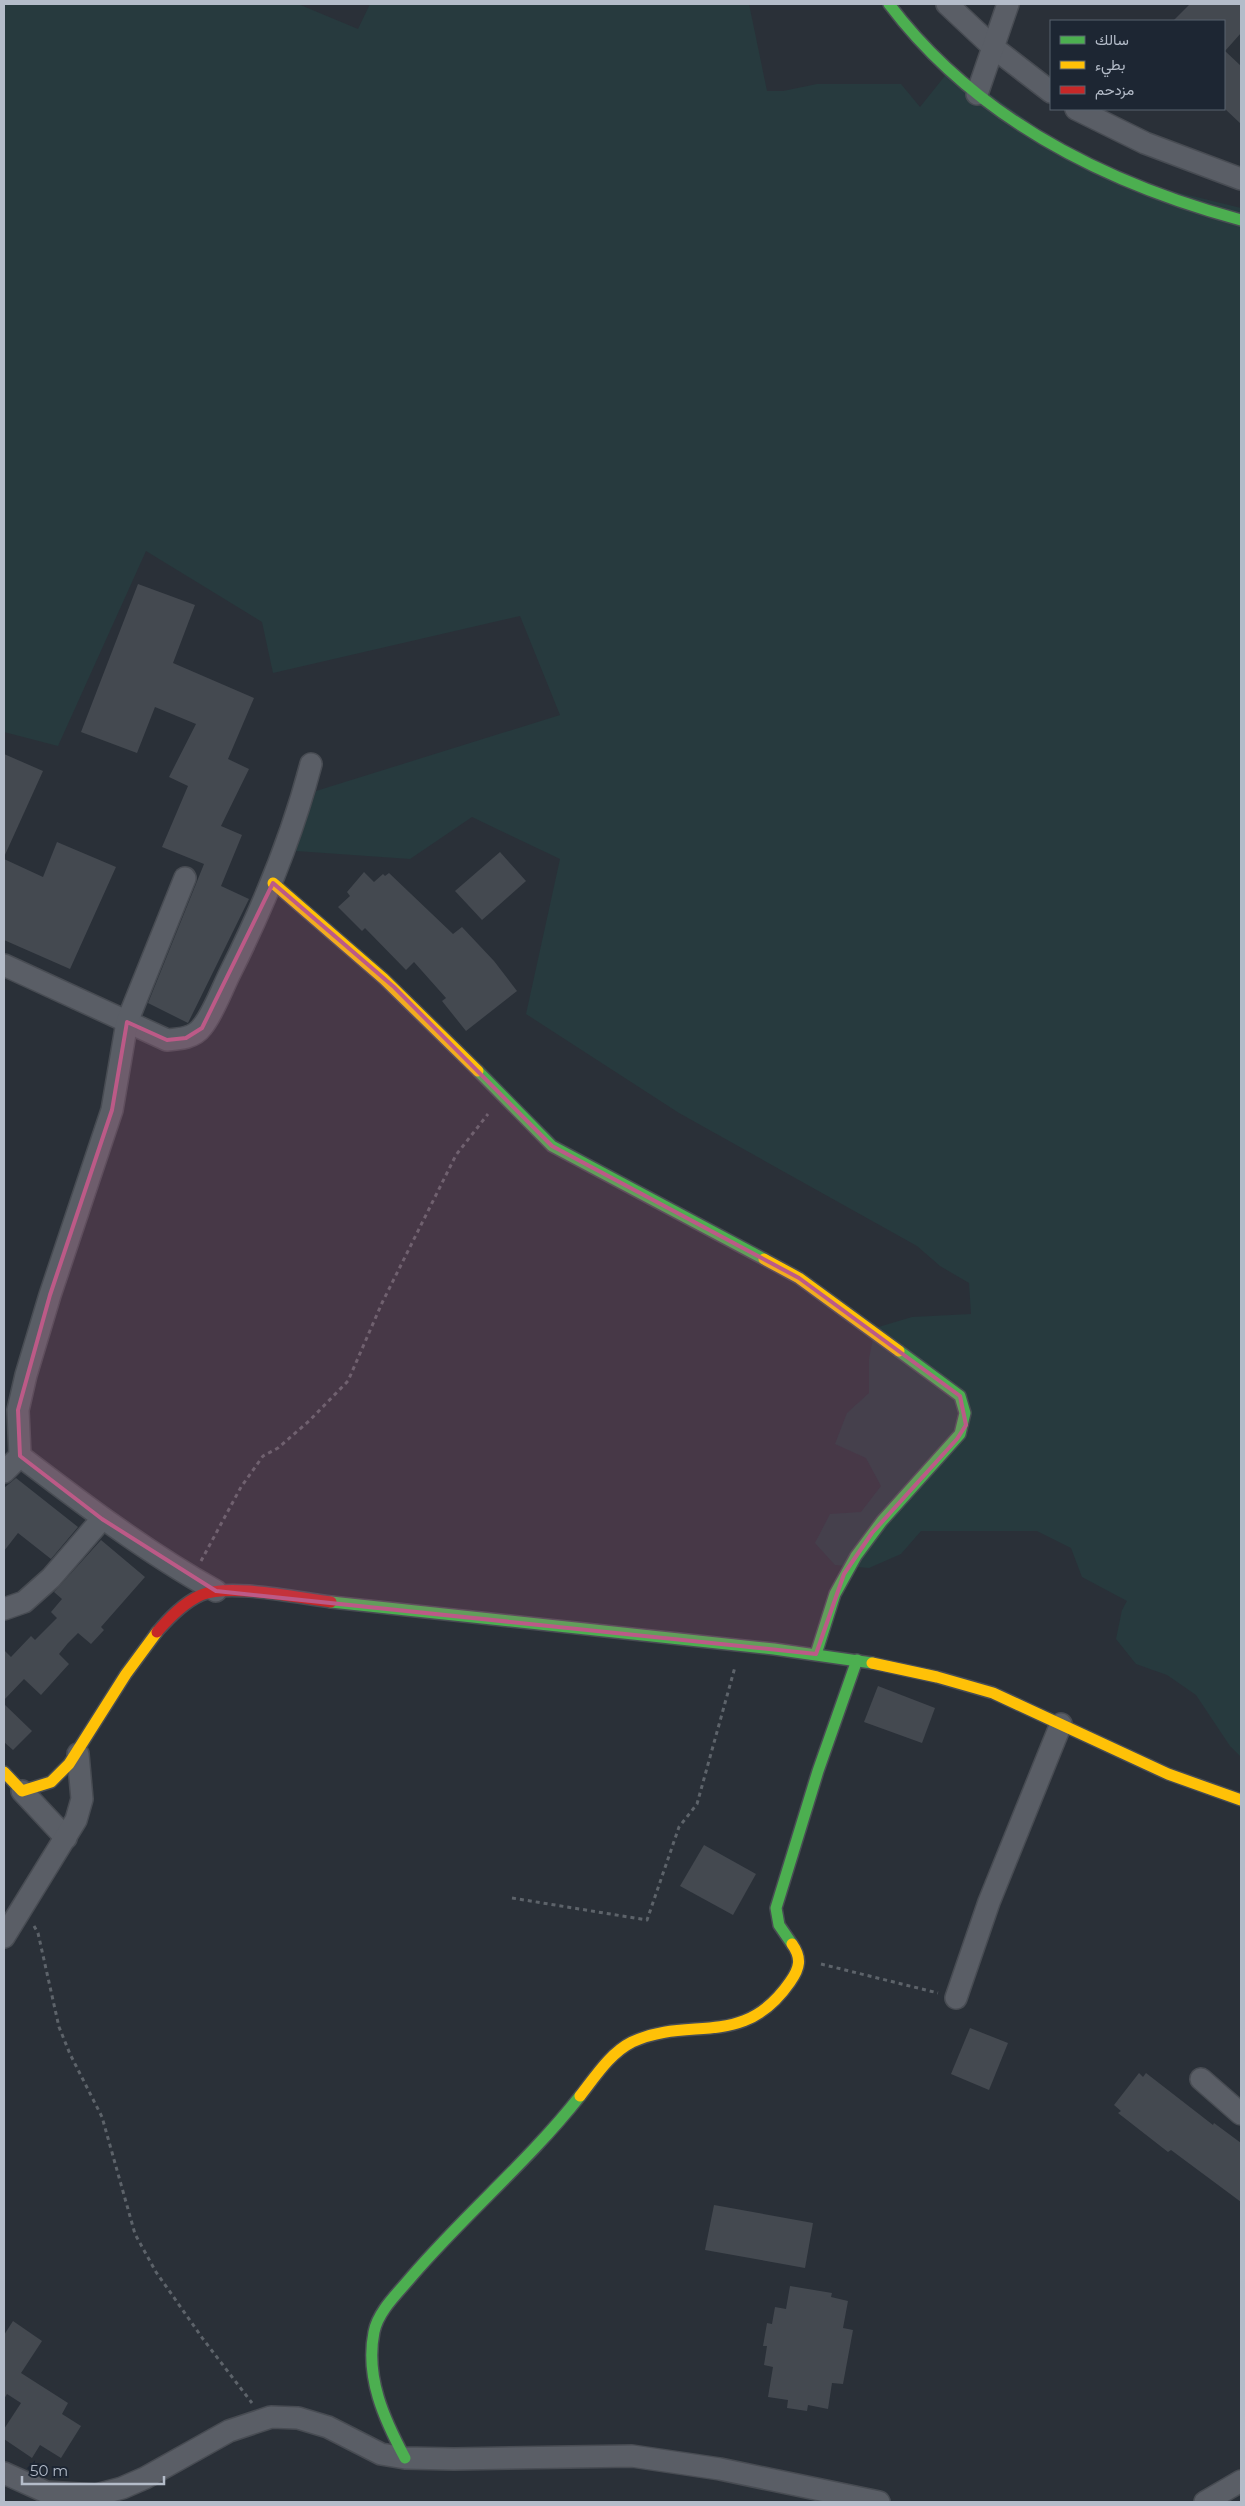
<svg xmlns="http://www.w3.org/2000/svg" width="1245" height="2506" font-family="Montserrat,Vazirmatn,sans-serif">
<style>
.green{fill:#273a3e}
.building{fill:#444950}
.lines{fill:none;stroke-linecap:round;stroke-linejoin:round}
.street-casing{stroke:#484c53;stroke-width:24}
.fast-casing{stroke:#484c53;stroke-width:14}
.slow-casing{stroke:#484c53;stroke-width:14}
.jam-casing{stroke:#484c53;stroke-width:14}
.path{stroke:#5d636a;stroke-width:3;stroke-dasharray:4 4;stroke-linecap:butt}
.street{stroke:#5a5e66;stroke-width:21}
.fast{stroke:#4caf50;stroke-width:11}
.slow{stroke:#ffc107;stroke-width:11}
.jam{stroke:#c62828;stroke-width:11}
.marked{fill:#bc5a87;fill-opacity:0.2;stroke:#bc5a87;stroke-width:4;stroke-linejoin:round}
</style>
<rect width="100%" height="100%" fill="#2a3038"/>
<polygon class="green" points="4,4 298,4 358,29 370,4 749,4 767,91 783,91 817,84 901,84 920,107 952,67 1103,174 1241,208 1241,1757 1230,1746 1196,1695 1167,1675 1136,1664 1116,1639 1122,1610 1127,1601 1082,1577 1071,1548 1037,1531 921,1531 901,1554 869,1568 835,1565 815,1543 830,1514 861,1512 881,1486 866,1458 835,1444 847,1413 869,1393 869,1359 875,1328 912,1317 971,1314 969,1283 940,1266 917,1246 679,1113 526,1014 560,859 472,817 410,859 296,851 316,791 560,715 520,616 273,673 262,622 146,551 58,746 4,732"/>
<g class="building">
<polygon points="1190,4 1241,4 1241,33 1225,51 1241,66 1241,124 1224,108 1224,21 1173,21"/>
<polygon points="138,584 195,605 173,663 254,698 228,759 249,769 221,826 242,835 221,886 249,899 188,1023 148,1003 204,864 162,847 188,786 169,777 196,724 155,707 137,753 81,732"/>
<polygon points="4,754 43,771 4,857"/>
<polygon points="57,842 116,867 70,969 4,940 4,859 43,877"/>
<polygon points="500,852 526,881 482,920 455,891"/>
<polygon points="364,872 374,882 383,874 385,876 389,873 453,934 462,927 494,961 517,991 466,1031 442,1001 446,998 414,962 406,970 365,928 362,931 338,907 350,896 347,892"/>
<polygon points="16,1478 78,1527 51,1559 18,1533 4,1551 4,1488"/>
<polygon points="101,1540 145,1577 101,1627 104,1630 91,1644 78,1633 68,1643 59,1654 69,1664 41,1695 24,1679 4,1700 4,1650 11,1657 31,1636 35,1640 57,1618 51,1612 62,1599 54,1592"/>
<polygon points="878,1686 935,1708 922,1743 864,1722"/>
<polygon points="4,1704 32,1731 13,1750 4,1742"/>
<polygon points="704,1845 756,1874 733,1915 680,1886"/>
<polygon points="970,2028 1008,2043 989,2090 951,2074"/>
<polygon points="1139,2073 1143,2077 1146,2073 1213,2125 1214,2123 1241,2143 1241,2202 1171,2150 1168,2152 1118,2113 1121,2111 1114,2105"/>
<polygon points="714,2205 813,2223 805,2268 705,2250"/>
<polygon points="790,2286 832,2293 831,2297 848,2301 843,2328 853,2330 843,2384 832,2383 828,2409 808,2405 807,2411 787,2408 788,2400 768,2397 773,2367 764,2365 767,2346 763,2346 767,2323 772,2324 775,2307 786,2309"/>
<polygon points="13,2321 42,2341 21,2373 68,2403 62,2414 81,2426 61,2458 40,2445 32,2458 4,2439 4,2429 21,2403 7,2394 4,2399 4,2335"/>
</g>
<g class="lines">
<g class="street-casing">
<g id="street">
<polyline points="947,4 994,48 1051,92"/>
<polyline points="977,94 1008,4"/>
<polyline points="1076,109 1145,143 1241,179"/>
<path d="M4 965 167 1040C180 1039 194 1038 202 1027 213 1014 222 989 230 973 264 905 292 837 311 764"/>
<path d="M20 1456C83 1504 146 1552 216 1591"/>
<polyline points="4,1472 20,1456 18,1410 26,1375 50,1295 112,1110 127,1022 185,878"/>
<polyline points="4,1609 24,1602 51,1578 102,1519"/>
<polyline points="22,1791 66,1838"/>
<polyline points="4,1937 76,1820 82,1799 78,1754"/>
<polyline points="956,1998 989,1902 1061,1724"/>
<polyline points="1201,2079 1241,2114"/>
<polyline points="4,2473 46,2492 96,2495 122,2488 145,2478 229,2431 271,2417 298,2418 328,2427 381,2454 405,2458 454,2459 632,2456 720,2469 879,2502"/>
<polyline points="1205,2502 1241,2481"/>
</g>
</g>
<g class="fast-casing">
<g id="fast">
<path d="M889 4C976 119 1104 183 1241 220"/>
<polyline points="478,1071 552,1146 764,1259"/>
<polyline points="331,1602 774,1649 872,1663"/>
<polyline points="816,1654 835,1594 856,1556 882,1521 960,1434 965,1413 960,1396 899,1351"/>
<polyline points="792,1944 779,1925 776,1908 818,1771 857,1660"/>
<path d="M405 2458C384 2419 365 2377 374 2332 378 2311 398 2293 412 2276 465 2214 529 2161 580 2096"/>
</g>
</g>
<g class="slow-casing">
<g id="slow">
<polyline points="273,883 384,979 478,1071"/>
<polyline points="764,1259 799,1278 899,1351"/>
<polyline points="872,1663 937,1677 993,1693 1168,1774 1241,1800"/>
<polyline points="4,1772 22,1791 51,1782 69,1764 126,1674 157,1632"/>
<path d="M580 2096C595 2077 610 2053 632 2042 691 2015 743 2050 790 1982 800 1968 802 1958 792 1944"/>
</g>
</g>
<g class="jam-casing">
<path id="jam" d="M157 1632C169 1618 183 1603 201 1595 230 1583 298 1598 331 1602"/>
</g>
<g class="path">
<polyline points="201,1561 241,1487 263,1456 278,1448 309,1421 348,1381 382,1303 456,1155 488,1114"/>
<polyline points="512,1898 647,1920 679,1827 697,1804 735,1667"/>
<polyline points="34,1926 38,1933 59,2027 70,2054 102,2117 135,2234 156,2272 203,2339 252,2403"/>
<polyline points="821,1964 938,1993"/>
</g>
<use href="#street" class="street"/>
<use href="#fast" class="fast"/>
<use href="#slow" class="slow"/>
<use href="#jam" class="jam"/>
</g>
<path class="marked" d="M273 883 394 987 552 1146 799 1278 960 1396 966 1425 957 1439 872 1533 844 1574 816 1654 216 1591 102 1519 20 1456 18 1410 50 1295 112 1110 127 1022 167 1040 186 1038 202 1028Z"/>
<rect width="1245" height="2506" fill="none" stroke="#b4bcc9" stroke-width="10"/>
<rect x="1050" y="20" width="175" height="90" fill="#1d2633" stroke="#59626f"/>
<rect x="1060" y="36" width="25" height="8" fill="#4caf50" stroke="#59626f"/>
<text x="1095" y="45" font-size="15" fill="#b4bcc9">سالك</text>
<rect x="1060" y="61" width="25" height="8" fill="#ffc107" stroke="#59626f"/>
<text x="1095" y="70" font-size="15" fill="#b4bcc9">بطيء</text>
<rect x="1060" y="86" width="25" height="8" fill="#c62828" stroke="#59626f"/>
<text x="1095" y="95" font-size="15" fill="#b4bcc9">مزدحم</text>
<path d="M22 2476v8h142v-8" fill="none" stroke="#b4bcc9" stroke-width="2.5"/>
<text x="30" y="2476" font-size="15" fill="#b4bcc9" stroke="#1d2633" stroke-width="4" paint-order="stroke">50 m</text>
</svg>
